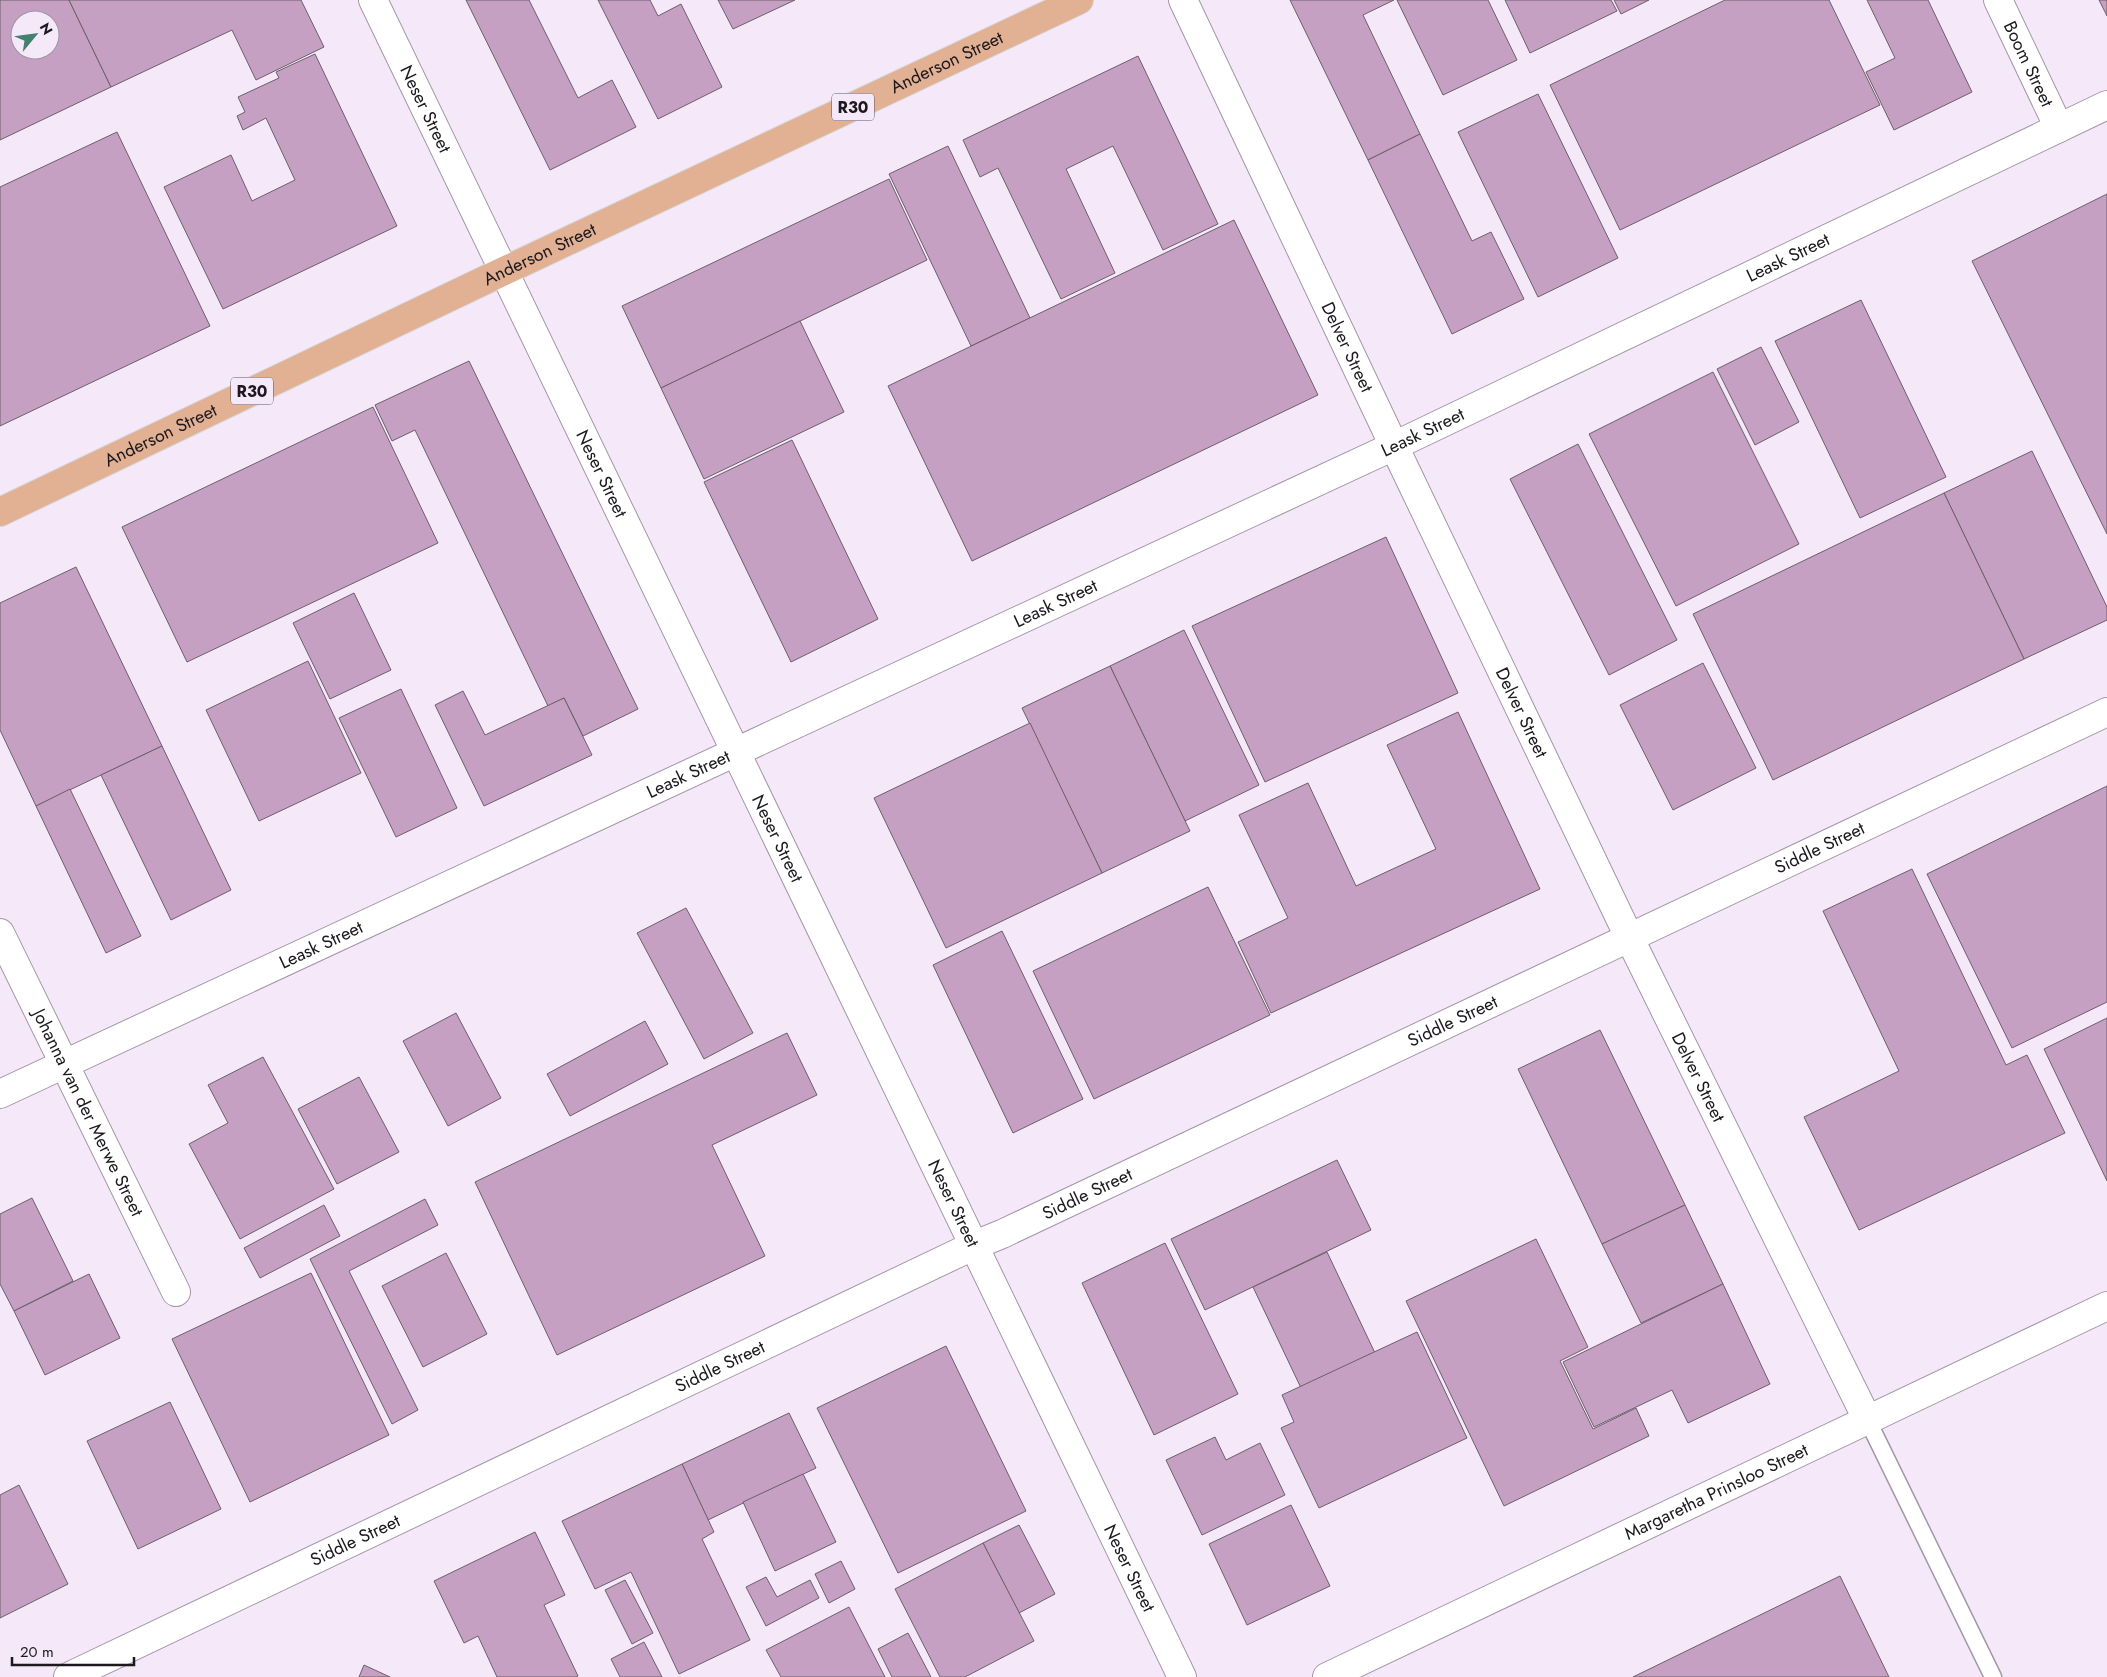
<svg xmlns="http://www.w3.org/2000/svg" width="2107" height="1677" font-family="Jost,sans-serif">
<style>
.building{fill:#c6a0c2;stroke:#6c5f6b;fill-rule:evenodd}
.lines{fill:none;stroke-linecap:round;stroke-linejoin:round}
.service-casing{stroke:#a397a7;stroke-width:19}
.minor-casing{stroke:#a397a7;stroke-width:30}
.tertiary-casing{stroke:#a397a7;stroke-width:30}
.primary-casing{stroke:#d6d5d6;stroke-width:30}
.service{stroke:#fff;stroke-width:16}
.minor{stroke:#fff;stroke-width:28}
.tertiary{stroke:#fff;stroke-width:28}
.primary{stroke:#e2b092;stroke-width:28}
.labels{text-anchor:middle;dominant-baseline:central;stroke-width:4;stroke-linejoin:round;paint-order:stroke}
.shield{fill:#f4e8f9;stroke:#5d5660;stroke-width:1}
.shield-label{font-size:16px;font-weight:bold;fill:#1c181e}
.street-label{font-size:18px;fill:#1c181e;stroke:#f4e8f9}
</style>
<rect width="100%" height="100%" fill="#f4e8f9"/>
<g class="building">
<path d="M0 0H69L111 87 0 140ZM20 20H50V50H20Z"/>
<polygon points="69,0 301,0 324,47 256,80 232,30 111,87"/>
<polygon points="466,0 529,0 578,98 612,80 636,127 550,170"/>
<polygon points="598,0 650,0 658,16 681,4 722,87 658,119"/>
<polygon points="718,0 795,0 733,29"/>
<polygon points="1290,0 1394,0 1363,15 1420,134 1368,160"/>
<polygon points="1397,0 1488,0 1517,60 1443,95"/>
<polygon points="1505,0 1611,0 1617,11 1530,53"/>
<polygon points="1614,0 1649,0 1621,14"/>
<polygon points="1725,0 1829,0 1880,105 1620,230 1550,85"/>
<polygon points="1867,0 1928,0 1972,92 1894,130 1866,72 1895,58"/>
<polygon points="2099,0 2107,0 2107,16"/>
<polygon points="315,54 397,226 223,309 164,187 231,155 252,201 295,180 266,118 243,130 237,116 245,112 238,97 279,78 276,72"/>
<polygon points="1138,56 1218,224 1163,250 1113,146 1066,169 1115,273 1061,299 998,168 980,177 963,140"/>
<polygon points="1538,94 1618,258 1538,297 1458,132"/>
<polygon points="117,132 210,326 0,426 0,187"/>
<polygon points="1420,134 1472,241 1491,232 1524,299 1452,334 1368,160"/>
<polygon points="948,146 1030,318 971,346 889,174"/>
<polygon points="889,179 927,260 661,388 622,306"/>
<polygon points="2107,194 2107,534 1972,261"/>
<polygon points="1234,220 1318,395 972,561 888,386"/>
<polygon points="1861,300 1946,477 1860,518 1775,341"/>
<polygon points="800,321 844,412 704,479 661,388"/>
<polygon points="1761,347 1799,422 1755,445 1717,369"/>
<polygon points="469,361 638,709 583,736 564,698 548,706 415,430 392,441 375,405"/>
<polygon points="1713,372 1799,544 1676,606 1589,434"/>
<polygon points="373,407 438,543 187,662 122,527"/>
<polygon points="792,440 878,619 791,662 704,482"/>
<polygon points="1578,444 1677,640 1609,675 1510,479"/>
<polygon points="2032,451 2107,607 2107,620 2024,659 1944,493"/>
<polygon points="1944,493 2024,659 1773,780 1693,614"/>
<polygon points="1386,537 1458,693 1265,782 1192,626"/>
<polygon points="76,567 162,746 36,806 0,730 0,603"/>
<polygon points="354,593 391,670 330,699 293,623"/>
<polygon points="1184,630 1259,785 1185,821 1110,666"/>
<polygon points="308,661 361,773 259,821 206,710"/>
<polygon points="1703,663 1756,768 1673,810 1620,705"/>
<polygon points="1110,666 1190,831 1102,873 1022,708"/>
<polygon points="401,689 457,808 396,837 339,718"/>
<polygon points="463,691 485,735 564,698 592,755 484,806 435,705"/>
<polygon points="1458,712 1540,889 1271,1013 1238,942 1288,918 1239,815 1308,783 1356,886 1436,849 1387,745"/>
<polygon points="1030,723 1102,873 946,948 874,798"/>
<polygon points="162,746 231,890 171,920 101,775"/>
<polygon points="2107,786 2107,1002 2012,1048 1927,874"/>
<polygon points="70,789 141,936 106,953 36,806"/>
<polygon points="1912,869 2006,1065 2027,1055 2065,1133 1859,1230 1804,1117 1899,1071 1823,911"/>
<polygon points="1208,887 1270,1015 1094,1099 1033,971"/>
<polygon points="686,908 753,1033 704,1059 637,933"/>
<polygon points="1002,931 1083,1099 1013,1133 933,965"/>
<polygon points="456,1013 501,1098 448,1126 403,1041"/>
<polygon points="2107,1018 2107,1181 2044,1049"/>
<polygon points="645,1021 668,1064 570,1116 547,1074"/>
<polygon points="1600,1030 1685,1205 1602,1244 1518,1069"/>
<polygon points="787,1033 817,1095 712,1145 765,1256 557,1355 475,1182"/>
<polygon points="263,1057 334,1189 240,1239 189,1144 228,1123 208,1085"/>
<polygon points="359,1077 399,1152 337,1184 298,1109"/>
<polygon points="1337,1160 1371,1230 1205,1310 1171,1239"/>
<polygon points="32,1198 73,1281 14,1311 0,1284 0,1214"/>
<polygon points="425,1199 438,1225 349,1271 418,1410 392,1424 310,1259"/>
<polygon points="324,1205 340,1236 260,1278 244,1248"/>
<polygon points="1685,1205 1723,1284 1641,1323 1602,1244"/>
<polygon points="1536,1239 1588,1347 1560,1361 1593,1429 1636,1408 1649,1436 1504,1506 1406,1301"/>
<polygon points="1165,1243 1238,1394 1154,1435 1082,1283"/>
<polygon points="1327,1252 1375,1353 1301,1388 1253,1287"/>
<polygon points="446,1253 487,1334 423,1367 382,1286"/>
<polygon points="311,1273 389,1435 250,1502 172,1339"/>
<polygon points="89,1274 120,1338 45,1375 14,1311"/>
<polygon points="1723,1284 1770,1384 1688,1423 1672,1390 1594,1427 1563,1362"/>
<polygon points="1417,1332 1467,1438 1319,1508 1281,1428 1294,1422 1282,1395"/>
<polygon points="946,1346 1026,1511 898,1573 817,1408"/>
<polygon points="170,1402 221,1509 138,1549 87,1441"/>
<polygon points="789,1413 816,1468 708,1520 682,1464"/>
<polygon points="1215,1437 1226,1460 1260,1443 1285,1495 1202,1535 1166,1460"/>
<polygon points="682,1464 714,1532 702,1539 750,1640 679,1674 631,1572 595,1589 562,1521"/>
<polygon points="803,1474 836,1542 775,1571 743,1502"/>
<polygon points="19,1485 68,1584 0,1618 0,1495"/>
<polygon points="1291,1505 1330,1586 1247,1625 1209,1544"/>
<polygon points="1019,1525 1055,1594 1019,1613 983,1543"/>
<polygon points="535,1532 565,1595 544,1605 578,1676 576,1677 497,1677 478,1636 464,1643 434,1581"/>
<polygon points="983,1543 1034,1641 965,1677 940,1677 895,1589"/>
<polygon points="841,1561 855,1589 829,1603 815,1574"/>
<polygon points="1840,1576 1889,1677 1633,1677"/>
<polygon points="766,1577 777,1597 810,1580 819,1598 766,1626 746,1587"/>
<polygon points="625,1580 653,1633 632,1644 605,1590"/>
<polygon points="849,1607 885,1677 781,1677 766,1650"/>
<polygon points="908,1633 931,1677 892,1677 878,1649"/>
<polygon points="644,1642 662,1677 620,1677 611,1659"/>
<polygon points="364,1665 390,1677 359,1677"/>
</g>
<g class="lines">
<g class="service-casing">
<polyline id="service" points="1868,1421 1993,1677"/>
</g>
<g class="minor-casing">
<g id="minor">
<path id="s1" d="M373 0 1182 1677"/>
<path id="s2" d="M1183 0 1394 446 1630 939 1868 1421"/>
<path id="s3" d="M1998 0 2059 128"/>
<path id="s4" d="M0 933 176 1292"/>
<path id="s5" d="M0 1094 1394 446 2107 105"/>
</g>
</g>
<g class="tertiary-casing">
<g id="tertiary">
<path id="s6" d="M68 1677 975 1245 1002 1234 2107 712"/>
<path id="s7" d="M1327 1677 2107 1306"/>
</g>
</g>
<g class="primary-casing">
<g id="primary">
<path id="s8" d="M0 512 504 271 1079 0"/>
</g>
</g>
<use href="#service" class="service"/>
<use href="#minor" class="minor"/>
<use href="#tertiary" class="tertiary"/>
<use href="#primary" class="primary"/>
</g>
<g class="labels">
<g class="shield">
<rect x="832" y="93.5" width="42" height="27" rx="4"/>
<rect x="231" y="377.5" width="42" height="27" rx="4"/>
</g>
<g class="shield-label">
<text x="853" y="107">R30</text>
<text x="252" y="391">R30</text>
</g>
<g class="street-label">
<text stroke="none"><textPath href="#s8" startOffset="1048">Anderson Street</textPath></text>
<text stroke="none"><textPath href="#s3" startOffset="71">Boom Street</textPath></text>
<text stroke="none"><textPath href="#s1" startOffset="121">Neser Street</textPath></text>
<text stroke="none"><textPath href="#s8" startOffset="598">Anderson Street</textPath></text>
<text stroke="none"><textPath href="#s5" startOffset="1974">Leask Street</textPath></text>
<text stroke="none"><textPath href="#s2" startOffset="384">Delver Street</textPath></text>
<text stroke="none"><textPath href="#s5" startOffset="1569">Leask Street</textPath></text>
<text stroke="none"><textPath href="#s8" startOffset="178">Anderson Street</textPath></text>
<text stroke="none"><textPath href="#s1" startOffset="526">Neser Street</textPath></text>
<text stroke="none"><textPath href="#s5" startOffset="1164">Leask Street</textPath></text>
<text stroke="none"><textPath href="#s2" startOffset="789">Delver Street</textPath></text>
<text stroke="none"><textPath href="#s5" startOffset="759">Leask Street</textPath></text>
<text stroke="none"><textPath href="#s1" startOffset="931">Neser Street</textPath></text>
<text stroke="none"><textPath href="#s6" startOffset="1938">Siddle Street</textPath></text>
<text stroke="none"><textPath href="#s5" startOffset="354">Leask Street</textPath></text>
<text stroke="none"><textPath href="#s6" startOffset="1532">Siddle Street</textPath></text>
<text stroke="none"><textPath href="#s2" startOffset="1194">Delver Street</textPath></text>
<text stroke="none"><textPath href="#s4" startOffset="200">Johanna van der Merwe Street</textPath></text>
<text stroke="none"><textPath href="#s6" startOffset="1128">Siddle Street</textPath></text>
<text stroke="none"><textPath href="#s1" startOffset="1336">Neser Street</textPath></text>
<text stroke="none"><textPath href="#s6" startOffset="722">Siddle Street</textPath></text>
<text stroke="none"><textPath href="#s7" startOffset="431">Margaretha Prinsloo Street</textPath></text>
<text stroke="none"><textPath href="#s6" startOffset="318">Siddle Street</textPath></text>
<text stroke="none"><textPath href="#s1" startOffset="1741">Neser Street</textPath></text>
</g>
</g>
<g transform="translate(35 35) rotate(61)"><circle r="24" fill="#f4e8f9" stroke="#9e95a1"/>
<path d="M0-4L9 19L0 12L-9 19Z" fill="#41816e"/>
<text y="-8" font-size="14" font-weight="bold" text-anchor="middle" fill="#1c181e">N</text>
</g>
<path d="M12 1657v8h122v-8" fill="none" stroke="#1c181e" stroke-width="2.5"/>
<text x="20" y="1657" font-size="15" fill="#1c181e" stroke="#f4e8f9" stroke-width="4" paint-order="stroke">20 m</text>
</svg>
